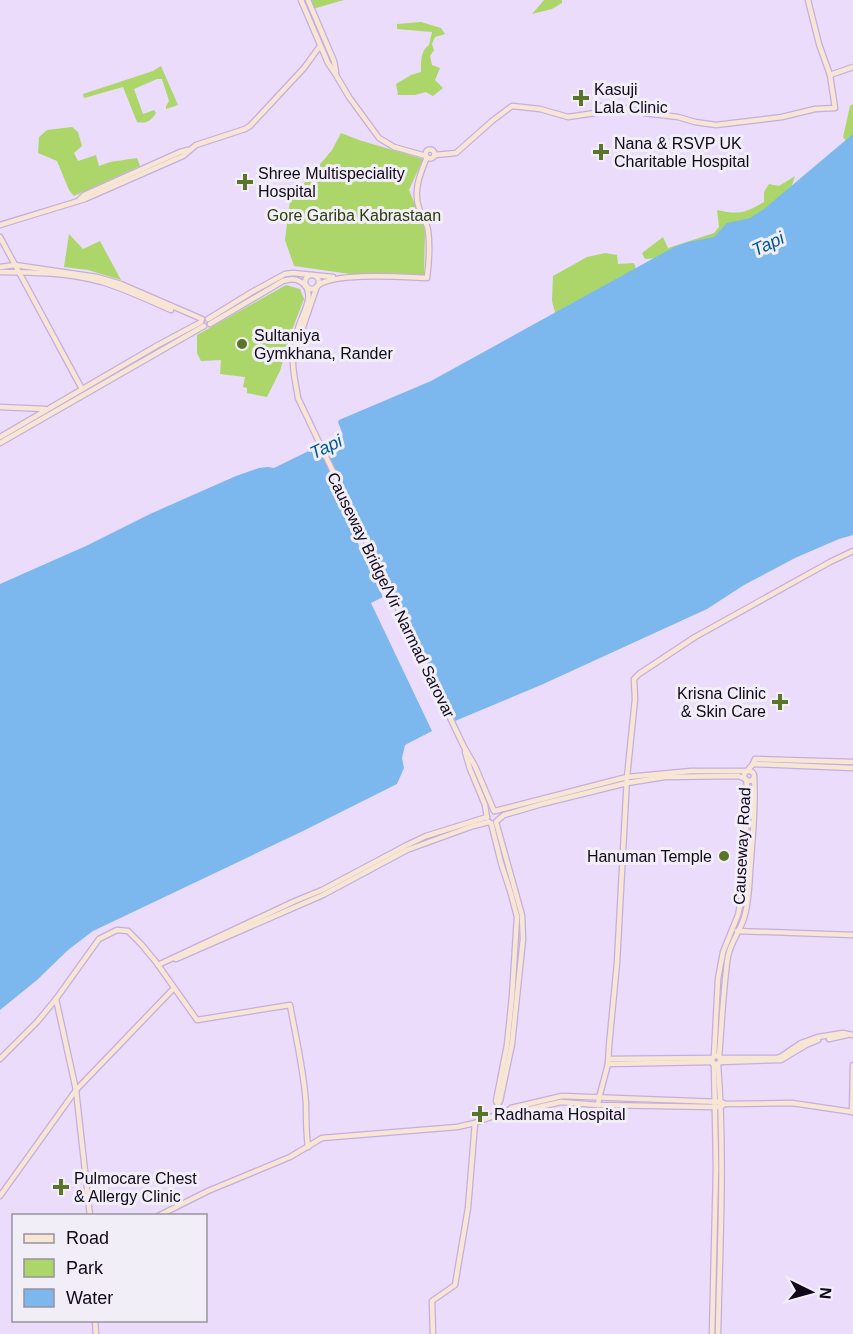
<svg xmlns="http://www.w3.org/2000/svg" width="853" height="1334" font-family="Helvetica,sans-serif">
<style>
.green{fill:#add66a}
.water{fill:#7cb8ed}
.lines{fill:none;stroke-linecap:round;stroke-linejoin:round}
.secondary-casing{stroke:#c5aedf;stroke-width:7}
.secondary{stroke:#f8e6d4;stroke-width:4.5}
.poi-dot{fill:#5a7529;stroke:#f2eef8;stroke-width:2}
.labels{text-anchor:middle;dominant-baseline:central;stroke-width:6;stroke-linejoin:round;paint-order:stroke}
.poi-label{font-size:16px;fill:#110819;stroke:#f2eef8;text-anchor:start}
.park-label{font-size:16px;fill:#2c3e09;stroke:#f2eef8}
.street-label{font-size:16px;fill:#110819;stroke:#f2eef8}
.water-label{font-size:18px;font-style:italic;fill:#005991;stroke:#f2eef8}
</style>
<rect width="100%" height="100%" fill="#eadcfa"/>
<g class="green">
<polygon points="310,0 344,0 313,9"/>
<polygon points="544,0 562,0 562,3 552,9 532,14"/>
<path d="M421 22 441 28 445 34 435 37 432 44 434 50 430 56 432 65 440 68 435 80 443 88 433 96 426 92 415 95H398L396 84 411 75 421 72C421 63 420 51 429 45L432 32 397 29V24Z"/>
<path d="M161 66 178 105 166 109V106L169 101 162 79H157L134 89 143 114 154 110 156 113C151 121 146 124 137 122L123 87 84 98 83 94 153 71Z"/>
<polygon points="853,104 853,138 847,142 843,137 850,106"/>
<polygon points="72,127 78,132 82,146 74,153 78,161 96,155 99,166 110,162 137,158 140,166 74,196 69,190 57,161 38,153 39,137 47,130"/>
<polygon points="341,133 359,140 423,159 409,190 425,230 424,275 357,275 294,266 285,240 290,200 332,150"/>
<path d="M795 176 790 191 715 246 673 257 645 259 642 253 663 237 668 248 714 233 719 227 717 210C739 215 745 213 764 202V192L769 184 779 186Z"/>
<polygon points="69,234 83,249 100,241 121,280 88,270 64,267"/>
<polygon points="605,253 617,255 618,264 634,263 637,272 556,316 552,301 553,276 587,257"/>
<polygon points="286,285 300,289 304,299 292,330 280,371 267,397 247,393 247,388 243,387 245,377 220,374 221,360 201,361 197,353 197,335"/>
</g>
<polygon class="water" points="853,134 853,535 839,539 795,558 744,585 707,609 541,685 455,721 345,491 336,496 383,597 371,603 432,731 405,745 402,758 404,768 397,784 303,831 93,931 68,950 37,980 0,1010 0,584 86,546 150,514 236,476 259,468 268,467 274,468 323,444 340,438 343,435 338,422 339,420 431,381 674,247 688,242 714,237 727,223 750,218 764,209"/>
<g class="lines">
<g class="secondary-casing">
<g id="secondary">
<polyline points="301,0 328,63 336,75 349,97 379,138 394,147 426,156"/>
<polyline points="308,0 334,61 336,72"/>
<polyline points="830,75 853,67"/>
<circle cx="430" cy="154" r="4.5"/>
<polyline points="435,155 456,153 492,121 512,106 540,109 568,117 595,113 599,106 622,107 643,113 678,117 695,122 716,125 782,117 815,109 835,108 830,75 819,44 808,0"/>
<polyline points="79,200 84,195 180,152 188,150"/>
<polyline points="0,225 85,199 183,156 196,145 245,129 250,126 304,68 320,46"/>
<polyline points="0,237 82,389"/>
<polyline points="0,267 15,265 97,277 121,284 202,319"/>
<path d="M0 272C33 272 69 273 102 282 125 289 148 300 171 310"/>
<circle cx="312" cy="282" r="7"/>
<polyline points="208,319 252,292 285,274 293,273 333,277"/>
<path d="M210 324 283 281C290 279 295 278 301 282 318 293 301 315 298 329 296 338 294 348 293 357 292 370 296 384 298 398L464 747 475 766 494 811"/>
<path d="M298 335 302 330 317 286C335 272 402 277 427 278 429 263 430 245 428 230 427 222 421 216 419 208 413 191 420 174 427 157"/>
<polyline points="0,407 45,409"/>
<polyline points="0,437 158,345 201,322"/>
<polyline points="0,443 204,326"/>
<polyline points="465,752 470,769 485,805 487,818"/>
<polyline points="753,764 853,768"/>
<circle cx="749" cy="776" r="5"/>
<polyline points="495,811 627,777 691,771 747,771 753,764 755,759 853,762"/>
<polyline points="498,820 504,815 542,804 627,783 665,777 738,776 746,779 748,794 742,896 738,915 723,952 718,979 714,1056 712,1059 713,1064 718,1064 720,1062 720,1058 718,1056 714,1056"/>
<polyline points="496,822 522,915 523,939 512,1044 500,1101 498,1104"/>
<polyline points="491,823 501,863 511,894 517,917 512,996 507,1045 496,1101 498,1104 497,1115"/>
<polyline points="737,931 853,935"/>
<polyline points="176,959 323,895 407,850 473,826 489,822"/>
<polyline points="158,965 295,901 322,890 405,846 426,836 487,817"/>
<polyline points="56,999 76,1090 90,1216"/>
<polyline points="829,1039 847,1035"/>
<path d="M719 1057C722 1023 723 989 728 956 731 942 740 931 744 918 750 899 749 878 751 859 753 831 756 804 754 776"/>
<polyline points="720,1058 777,1058 782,1056 801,1043 818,1037 843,1033 853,1035"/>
<path d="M0 1059 37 1022 56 999 99 939 117 930 128 931 141 944 156 962 197 1020 290 1005C296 1038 304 1071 306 1104 306 1119 306 1132 308 1147"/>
<polyline points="609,1059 712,1058"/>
<polyline points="720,1062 781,1060 806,1045 818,1040"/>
<polyline points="608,1064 712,1062"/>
<polyline points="598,1105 599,1098 608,1064 609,1046 617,963 627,777 635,699 634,679 639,674 695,637 830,562 853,551"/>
<polyline points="507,1112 511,1108 562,1096 721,1102 726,1104 792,1103 853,1112"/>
<polyline points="852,1112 853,1065"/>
<polyline points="0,1196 76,1090 174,988"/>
<polyline points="158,1216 208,1191 290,1157 322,1138 457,1127 475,1123"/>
<polyline points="95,1320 96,1334"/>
<path d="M433 1334 432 1301 455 1285 468 1208 475 1123C486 1119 499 1112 512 1113L561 1102 598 1105 715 1107H721L724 1104"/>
<polyline points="712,1334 716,1168 714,1064"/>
<path d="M718 1334C720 1244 725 1154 718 1064"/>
</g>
</g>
<use href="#secondary" class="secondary"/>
</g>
<g class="poi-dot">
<path d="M578 89h6v6h6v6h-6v6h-6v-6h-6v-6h6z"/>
<path d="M598 143h6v6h6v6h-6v6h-6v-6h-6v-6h6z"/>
<path d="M242 173h6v6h6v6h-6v6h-6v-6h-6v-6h6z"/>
<circle cx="242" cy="344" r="6"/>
<path d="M777 693h6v6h6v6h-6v6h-6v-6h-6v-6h6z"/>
<circle cx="724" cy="856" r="6"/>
<path d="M477 1105h6v6h6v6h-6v6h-6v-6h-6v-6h6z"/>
<path d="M58 1178h6v6h6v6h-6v6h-6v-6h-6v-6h6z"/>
</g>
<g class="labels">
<g class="poi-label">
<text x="594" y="89">Kasuji<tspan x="594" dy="18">Lala Clinic</tspan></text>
<text x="614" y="143">Nana &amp; RSVP UK<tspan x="614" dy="18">Charitable Hospital</tspan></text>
<text x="258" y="173">Shree Multispeciality<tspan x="258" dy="18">Hospital</tspan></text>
<text x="254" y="335">Sultaniya<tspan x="254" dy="18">Gymkhana, Rander</tspan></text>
<text x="766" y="693" text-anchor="end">Krisna Clinic<tspan x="766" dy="18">&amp; Skin Care</tspan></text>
<text x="712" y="856" text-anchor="end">Hanuman Temple</text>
<text x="494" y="1114">Radhama Hospital</text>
<text x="74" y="1178">Pulmocare Chest<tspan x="74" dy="18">&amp; Allergy Clinic</tspan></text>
</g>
<g class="park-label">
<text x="354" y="215">Gore Gariba Kabrastaan</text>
</g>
<g class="street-label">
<text transform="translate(391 595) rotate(64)">Causeway Bridge/Vir Narmad Sarovar</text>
<text transform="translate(742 846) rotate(-87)">Causeway Road</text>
</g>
<g class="water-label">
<text transform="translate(768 244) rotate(-25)">Tapi</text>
<text transform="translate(326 447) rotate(-25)">Tapi</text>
</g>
</g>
<rect x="12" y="1214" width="195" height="108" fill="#f2eef8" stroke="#98929f" stroke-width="1.5"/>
<rect x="24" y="1234" width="30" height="9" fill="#f8e6d4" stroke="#98929f" stroke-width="1.5"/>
<text x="66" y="1244" font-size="18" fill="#110819">Road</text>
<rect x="24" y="1259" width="30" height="18" fill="#add66a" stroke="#98929f" stroke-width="1.5"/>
<text x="66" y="1274" font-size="18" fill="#110819">Park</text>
<rect x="24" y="1289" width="30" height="18" fill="#7cb8ed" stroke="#98929f" stroke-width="1.5"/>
<text x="66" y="1304" font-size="18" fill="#110819">Water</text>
<g transform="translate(811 1292) rotate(95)" stroke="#f2eef8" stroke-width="4.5" paint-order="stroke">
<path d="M0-4.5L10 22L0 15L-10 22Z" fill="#110819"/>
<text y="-9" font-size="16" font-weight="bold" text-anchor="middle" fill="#110819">N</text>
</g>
</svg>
